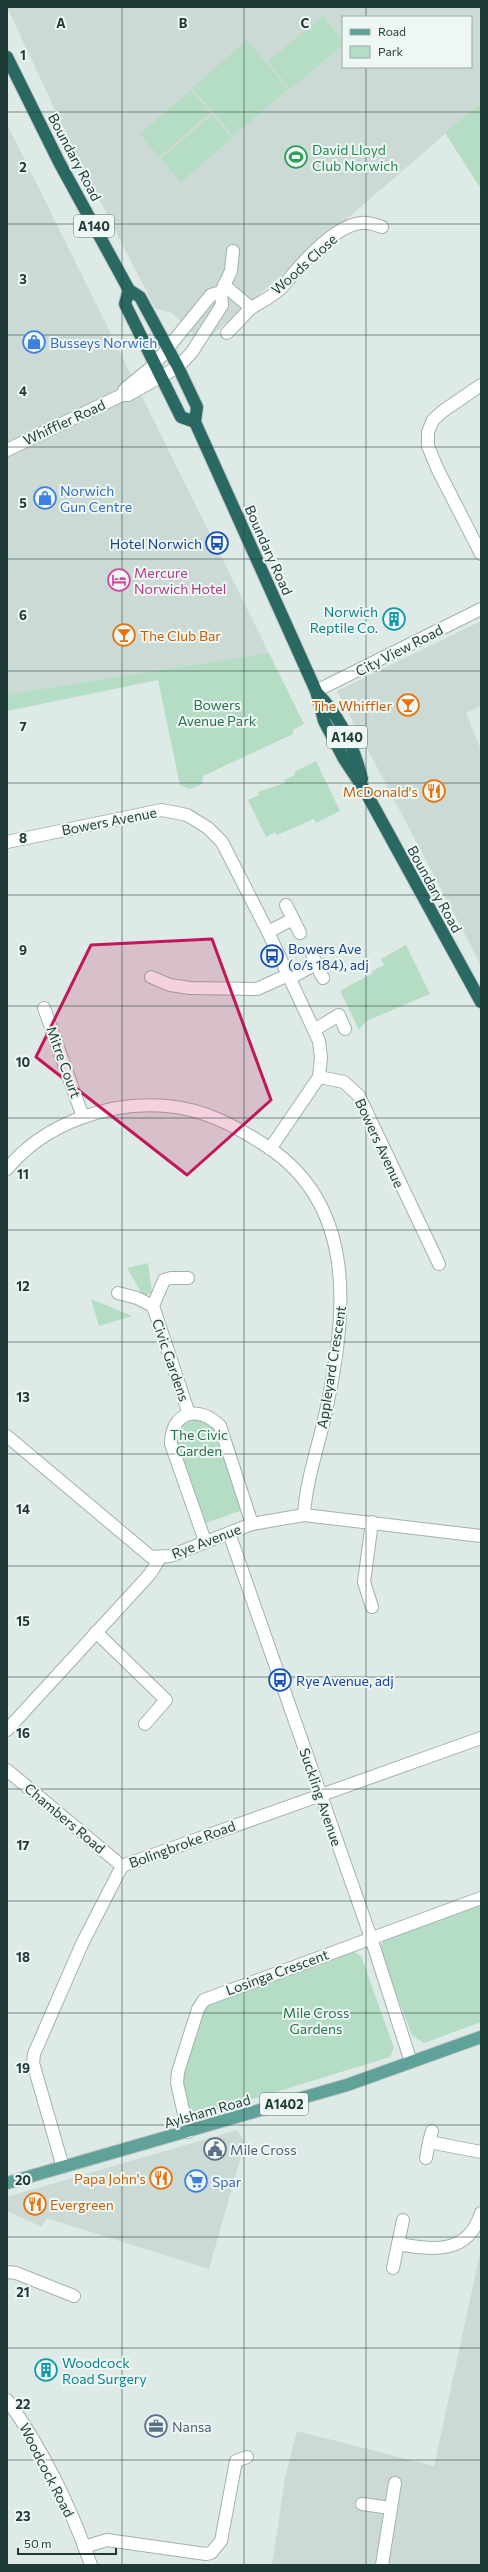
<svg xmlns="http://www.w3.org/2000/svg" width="488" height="2572" font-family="Commissioner,sans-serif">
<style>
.built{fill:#ccdad5;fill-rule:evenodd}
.green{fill:#b5ddc5}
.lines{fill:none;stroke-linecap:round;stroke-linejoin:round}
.minor-casing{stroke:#a1b2ae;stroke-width:14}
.major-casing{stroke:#bcc4c3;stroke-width:14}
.highway-casing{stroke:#bcc4c3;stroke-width:14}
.minor{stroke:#fff;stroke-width:12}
.major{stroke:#60a29a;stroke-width:12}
.highway{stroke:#296863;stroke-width:12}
.marked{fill:#c2185b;fill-opacity:0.2;stroke:#c2185b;stroke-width:3;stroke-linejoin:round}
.grid{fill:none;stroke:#1e3a37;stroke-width:1;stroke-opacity:0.55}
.labels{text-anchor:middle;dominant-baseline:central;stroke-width:4;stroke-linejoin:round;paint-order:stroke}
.shield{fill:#eef7f4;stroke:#5c7370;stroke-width:1}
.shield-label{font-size:13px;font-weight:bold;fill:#1e3a37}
.leisure-label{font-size:14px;fill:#27864d;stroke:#eef7f4;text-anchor:start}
.street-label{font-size:14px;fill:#1e3a37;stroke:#eef7f4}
.shop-label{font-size:14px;fill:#366cbe;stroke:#eef7f4;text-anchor:start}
.transit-label{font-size:14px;fill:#164399;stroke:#eef7f4;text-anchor:start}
.hotel-label{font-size:14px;fill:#b23c85;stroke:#eef7f4;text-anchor:start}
.culture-label{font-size:14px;fill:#0d838f;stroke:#eef7f4;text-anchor:end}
.food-label{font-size:14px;fill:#c56008;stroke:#eef7f4;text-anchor:end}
.park-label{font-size:14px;fill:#27734e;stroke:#eef7f4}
.service-label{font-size:14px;fill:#4e5e75;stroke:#eef7f4;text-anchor:start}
.grid-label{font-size:13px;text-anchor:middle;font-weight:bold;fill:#1e3a37;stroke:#eef7f4;stroke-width:4;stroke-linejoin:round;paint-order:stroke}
</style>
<rect width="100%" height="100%" fill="#deeae6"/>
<g class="built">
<path d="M7 7H481V103L203 343 172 313 155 308 69 140ZM343 17H471V67H343Z"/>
<polygon points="7,124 269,653 7,696"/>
<polygon points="481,621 481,706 466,713 481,750 481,965 337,691"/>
<polygon points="237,2130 245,2142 209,2269 46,2218 42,2227 7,2211 7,2197"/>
<polygon points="481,2249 481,2565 272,2565 285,2478 297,2431 434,2466"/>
</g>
<g class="green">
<polygon points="323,16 343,41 343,45 290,89 268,61"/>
<polygon points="247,40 288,89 234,136 192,88"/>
<polygon points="191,90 210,113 159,157 140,134"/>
<polygon points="481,103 481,189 445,133"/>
<polygon points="212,115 232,138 181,182 161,159"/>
<polygon points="269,653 304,724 293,730 293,734 203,776 202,784 190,789 180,785 158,680 7,711 7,696 24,692"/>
<polygon points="316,761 340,811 316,823 314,819 277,835 275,832 266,837 248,800 259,795 258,792 285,783 284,780 295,775 294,772"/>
<polygon points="406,945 430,994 366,1021 359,1030 340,991 373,973 372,971 384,965 381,959"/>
<polygon points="148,1263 152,1293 143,1296 127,1268"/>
<polygon points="91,1299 132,1316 99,1326"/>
<path d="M199 1418 215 1428 245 1509 206 1523 177 1443C177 1427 183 1419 199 1418Z"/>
<polygon points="481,1902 481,2022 424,2043 412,2035 379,1948 387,1936"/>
<polygon points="351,1950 361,1956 394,2048 390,2057 194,2117 188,2113 180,2073 201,2010 212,1999"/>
</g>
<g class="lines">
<g class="minor-casing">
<g id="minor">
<path d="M224 285 251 308C261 302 276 295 284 285 300 265 334 226 361 223 368 222 376 225 382 227"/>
<polyline points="227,333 251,308"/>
<polyline points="481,385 443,411 433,420 428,432 428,446 437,468 481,554"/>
<polyline points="122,395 125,389 154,365 211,295 221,292"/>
<polyline points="7,450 122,395 128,395 178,367 192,352 222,305 221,292 231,271 233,251"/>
<polyline points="316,691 481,609"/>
<polyline points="7,842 162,810 187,815 208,828 222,842 268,932 319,1041 321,1057 319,1077 270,1149"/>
<polyline points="286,905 293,919"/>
<polyline points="268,932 293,919 300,933"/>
<polyline points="316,964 323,978"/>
<polyline points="151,977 170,985 190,988 257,989 288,975"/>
<polyline points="290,978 316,964 312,954"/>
<polyline points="44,1008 83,1117"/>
<polyline points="314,1030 339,1015 345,1029"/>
<polyline points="319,1077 344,1082 359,1096 439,1264"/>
<path d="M7 1169C45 1123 109 1101 167 1106 205 1109 237 1127 268 1147 359 1208 346 1318 326 1411 319 1445 306 1480 304 1515"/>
<polyline points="188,1278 171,1278 164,1280 153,1306 189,1414"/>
<polyline points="118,1293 137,1298 153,1306"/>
<polyline points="7,1436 151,1557 170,1556 252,1524 304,1515 481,1536"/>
<polyline points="229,1533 371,1938 411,2062"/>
<path d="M205 1541 171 1444C171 1412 198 1404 220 1426L252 1524"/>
<polyline points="372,1607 364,1582 372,1522"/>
<polyline points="96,1632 166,1700 145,1724"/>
<polyline points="7,1730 150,1574 160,1558"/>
<polyline points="7,1770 122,1866"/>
<polyline points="432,2131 429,2142 481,2152"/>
<polyline points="188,2132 177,2083 178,2072 198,2009 204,2000 481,1898"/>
<polyline points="426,2158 429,2142"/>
<polyline points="63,2167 33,2063 34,2054 82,1944 122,1866 481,1738"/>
<path d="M403 2220 398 2244C433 2250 468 2255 481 2213"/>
<polyline points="393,2268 398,2244"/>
<polyline points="7,2272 16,2273 74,2296"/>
<path d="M7 2400C42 2447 72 2510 91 2565"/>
<polyline points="362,2504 391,2508"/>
<polyline points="84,2547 107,2540 206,2554 211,2553 221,2541 236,2461 247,2457"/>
<polyline points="382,2565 395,2483"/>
</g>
</g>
<g class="major-casing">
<polyline id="major" points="7,2183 347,2085 481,2037"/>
</g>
<g class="highway-casing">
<g id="highway">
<polyline points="7,57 59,162 129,290 140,297 178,367 197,407 195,422 316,691 324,721 344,759 364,789 481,1002"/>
<polyline points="129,290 125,304 181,417 195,422"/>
<path d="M318 694C341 718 354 747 362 779"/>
</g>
</g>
<use href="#minor" class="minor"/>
<use href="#major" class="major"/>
<use href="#highway" class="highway"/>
</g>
<path class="marked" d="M212 939 271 1100 187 1175 36 1057 91 945Z"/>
<path class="grid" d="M122 7V2565M244 7V2565M366 7V17M366 67V2565M7 112H481M7 224H481M7 335H481M7 447H481M7 559H481M7 671H481M7 783H481M7 895H481M7 1006H481M7 1118H481M7 1230H481M7 1342H481M7 1454H481M7 1566H481M7 1677H481M7 1789H481M7 1901H481M7 2013H481M7 2125H481M7 2237H481M7 2348H481M7 2460H481"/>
<defs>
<g id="stadium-ring" transform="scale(1.15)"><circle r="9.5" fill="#eef7f4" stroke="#2e9e5b" stroke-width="1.5"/><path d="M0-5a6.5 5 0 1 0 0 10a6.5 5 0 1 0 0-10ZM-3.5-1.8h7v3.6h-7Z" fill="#2e9e5b"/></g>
<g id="shop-ring" transform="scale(1.15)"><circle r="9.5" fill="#eef7f4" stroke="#3f7fe0" stroke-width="1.5"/><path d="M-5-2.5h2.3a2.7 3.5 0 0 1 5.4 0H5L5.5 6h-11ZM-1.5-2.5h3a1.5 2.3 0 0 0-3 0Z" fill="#3f7fe0"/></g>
<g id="bus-ring" transform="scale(1.15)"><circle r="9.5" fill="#eef7f4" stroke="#1a4fb4" stroke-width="1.5"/><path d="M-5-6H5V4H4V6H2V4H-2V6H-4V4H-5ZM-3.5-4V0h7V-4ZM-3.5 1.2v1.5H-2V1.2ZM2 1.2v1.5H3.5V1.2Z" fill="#1a4fb4"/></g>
<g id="hotel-ring" transform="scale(1.15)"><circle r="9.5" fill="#eef7f4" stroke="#d1479c" stroke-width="1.5"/><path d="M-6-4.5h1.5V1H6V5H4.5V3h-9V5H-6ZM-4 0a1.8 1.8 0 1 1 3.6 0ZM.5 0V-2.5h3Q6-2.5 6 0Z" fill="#d1479c"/></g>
<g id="building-ring" transform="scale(1.15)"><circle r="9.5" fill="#eef7f4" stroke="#0f9aa8" stroke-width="1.5"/><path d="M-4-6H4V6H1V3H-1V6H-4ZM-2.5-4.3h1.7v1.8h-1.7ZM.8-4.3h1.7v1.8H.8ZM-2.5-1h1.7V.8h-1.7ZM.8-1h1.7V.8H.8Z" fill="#0f9aa8"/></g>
<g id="bar-ring" transform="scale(1.15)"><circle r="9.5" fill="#eef7f4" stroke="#e8710a" stroke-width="1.5"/><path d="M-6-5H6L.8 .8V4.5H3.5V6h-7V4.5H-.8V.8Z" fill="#e8710a"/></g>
<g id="restaurant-ring" transform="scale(1.15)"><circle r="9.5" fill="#eef7f4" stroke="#e8710a" stroke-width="1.5"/><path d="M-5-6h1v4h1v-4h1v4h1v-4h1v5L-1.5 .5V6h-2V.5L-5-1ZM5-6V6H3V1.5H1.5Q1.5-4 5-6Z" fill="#e8710a"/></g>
<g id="civic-ring" transform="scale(1.15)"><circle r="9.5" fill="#eef7f4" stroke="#5c6f8a" stroke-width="1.5"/><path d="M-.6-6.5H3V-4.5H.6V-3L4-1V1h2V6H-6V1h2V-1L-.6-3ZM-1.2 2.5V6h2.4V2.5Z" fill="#5c6f8a"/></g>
<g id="supermarket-ring" transform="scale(1.15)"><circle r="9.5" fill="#eef7f4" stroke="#3f7fe0" stroke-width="1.5"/><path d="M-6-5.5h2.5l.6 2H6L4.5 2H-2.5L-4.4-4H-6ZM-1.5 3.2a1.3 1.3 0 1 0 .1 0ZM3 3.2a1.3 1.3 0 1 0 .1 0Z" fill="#3f7fe0"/></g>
<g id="office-ring" transform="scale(1.15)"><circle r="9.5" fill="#eef7f4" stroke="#5c6f8a" stroke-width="1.5"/><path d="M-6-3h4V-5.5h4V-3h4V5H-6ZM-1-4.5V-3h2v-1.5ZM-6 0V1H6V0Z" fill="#5c6f8a"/></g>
</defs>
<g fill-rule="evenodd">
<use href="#stadium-ring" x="296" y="157"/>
<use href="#shop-ring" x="34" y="342"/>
<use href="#shop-ring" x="45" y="498"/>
<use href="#bus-ring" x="217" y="543"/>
<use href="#hotel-ring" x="119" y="580"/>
<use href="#building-ring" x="394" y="619"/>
<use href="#bar-ring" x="124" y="635"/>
<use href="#bar-ring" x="408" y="705"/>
<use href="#restaurant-ring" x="434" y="791"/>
<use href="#bus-ring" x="272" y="956"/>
<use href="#bus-ring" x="280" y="1680"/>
<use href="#civic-ring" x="215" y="2149"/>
<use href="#restaurant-ring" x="161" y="2178"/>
<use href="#supermarket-ring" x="196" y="2181"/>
<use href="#restaurant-ring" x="35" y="2204"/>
<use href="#building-ring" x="46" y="2370"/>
<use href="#office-ring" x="156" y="2426"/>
</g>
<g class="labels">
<g class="shield">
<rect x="74" y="215" width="40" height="22" rx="3"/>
<rect x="327" y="726" width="40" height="22" rx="3"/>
<rect x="260" y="2093" width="48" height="22" rx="3"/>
</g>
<g class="shield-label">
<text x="94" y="226">A140</text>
<text x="347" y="737">A140</text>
<text x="284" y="2104">A1402</text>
</g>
<g class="leisure-label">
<text x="312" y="149">David Lloyd<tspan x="312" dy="16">Club Norwich</tspan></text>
</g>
<g class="street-label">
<text transform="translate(75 157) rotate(62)">Boundary Road</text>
<text transform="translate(304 264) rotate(-42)">Woods Close</text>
<text transform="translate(64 422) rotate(-25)">Whiffler Road</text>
<text transform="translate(269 550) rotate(66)">Boundary Road</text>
<text transform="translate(399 650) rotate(-27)">City View Road</text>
<text transform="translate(109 821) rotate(-11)">Bowers Avenue</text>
<text transform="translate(435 889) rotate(61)">Boundary Road</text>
<text transform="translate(64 1062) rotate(70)">Mitre Court</text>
<text transform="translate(380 1143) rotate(65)">Bowers Avenue</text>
<text transform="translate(171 1360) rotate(71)">Civic Gardens</text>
<text transform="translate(331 1367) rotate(-81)">Appleyard Crescent</text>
<text transform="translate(206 1541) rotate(-21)">Rye Avenue</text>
<text transform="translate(321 1797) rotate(71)">Suckling Avenue</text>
<text transform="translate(65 1818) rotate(40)">Chambers Road</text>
<text transform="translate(182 1844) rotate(-20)">Bolingbroke Road</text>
<text transform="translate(277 1972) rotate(-20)">Losinga Crescent</text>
<text transform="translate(207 2111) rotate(-16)">Aylsham Road</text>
<text transform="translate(47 2470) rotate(63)">Woodcock Road</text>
</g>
<g class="shop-label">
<text x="50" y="342">Busseys Norwich</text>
<text x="60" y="490">Norwich<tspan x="60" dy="16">Gun Centre</tspan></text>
<text x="212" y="2181">Spar</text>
</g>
<g class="transit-label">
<text x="202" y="543" text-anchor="end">Hotel Norwich</text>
<text x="288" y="948">Bowers Ave<tspan x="288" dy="16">(o/s 184), adj</tspan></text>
<text x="296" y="1680">Rye Avenue, adj</text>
</g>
<g class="hotel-label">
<text x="134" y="572">Mercure<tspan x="134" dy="16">Norwich Hotel</tspan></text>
</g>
<g class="culture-label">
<text x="378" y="611">Norwich<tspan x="378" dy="16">Reptile Co.</tspan></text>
<text x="62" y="2362" text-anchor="start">Woodcock<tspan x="62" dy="16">Road Surgery</tspan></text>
</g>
<g class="food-label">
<text x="140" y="635" text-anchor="start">The Club Bar</text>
<text x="392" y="705">The Whiffler</text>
<text x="418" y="791">McDonald's</text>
<text x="146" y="2178">Papa John's</text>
<text x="50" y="2204" text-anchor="start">Evergreen</text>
</g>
<g class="park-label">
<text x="217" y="704">Bowers<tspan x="217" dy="16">Avenue Park</tspan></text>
<text x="199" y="1434">The Civic<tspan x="199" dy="16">Garden</tspan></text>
<text x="316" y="2012">Mile Cross<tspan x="316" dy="16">Gardens</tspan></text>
</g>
<g class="service-label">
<text x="230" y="2149">Mile Cross</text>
<text x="172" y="2426">Nansa</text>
</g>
</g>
<g class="grid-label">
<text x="61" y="28">A</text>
<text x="183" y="28">B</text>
<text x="305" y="28">C</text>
<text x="23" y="60">1</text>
<text x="23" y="172">2</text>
<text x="23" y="284">3</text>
<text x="23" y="396">4</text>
<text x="23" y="508">5</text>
<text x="23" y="620">6</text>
<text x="23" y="731">7</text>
<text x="23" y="843">8</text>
<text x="23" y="955">9</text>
<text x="23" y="1067">10</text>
<text x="23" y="1179">11</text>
<text x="23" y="1291">12</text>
<text x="23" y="1402">13</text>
<text x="23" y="1514">14</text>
<text x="23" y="1626">15</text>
<text x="23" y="1738">16</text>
<text x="23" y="1850">17</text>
<text x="23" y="1962">18</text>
<text x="23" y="2073">19</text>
<text x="23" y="2185">20</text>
<text x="23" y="2297">21</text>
<text x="23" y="2409">22</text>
<text x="23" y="2521">23</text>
</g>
<rect width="488" height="2572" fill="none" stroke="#1e3a37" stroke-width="16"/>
<rect x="342" y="16" width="130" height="52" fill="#eef7f4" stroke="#9baba8"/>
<rect x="350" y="29" width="20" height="6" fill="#60a29a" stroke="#9baba8"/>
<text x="378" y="36" font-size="12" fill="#1e3a37">Road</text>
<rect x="350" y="46" width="20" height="12" fill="#b5ddc5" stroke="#9baba8"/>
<text x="378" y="56" font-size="12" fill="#1e3a37">Park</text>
<path d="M18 2548v6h98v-6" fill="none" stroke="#1e3a37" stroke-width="2"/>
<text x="24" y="2548" font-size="12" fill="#1e3a37" stroke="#eef7f4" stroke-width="3" paint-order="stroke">50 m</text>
</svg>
